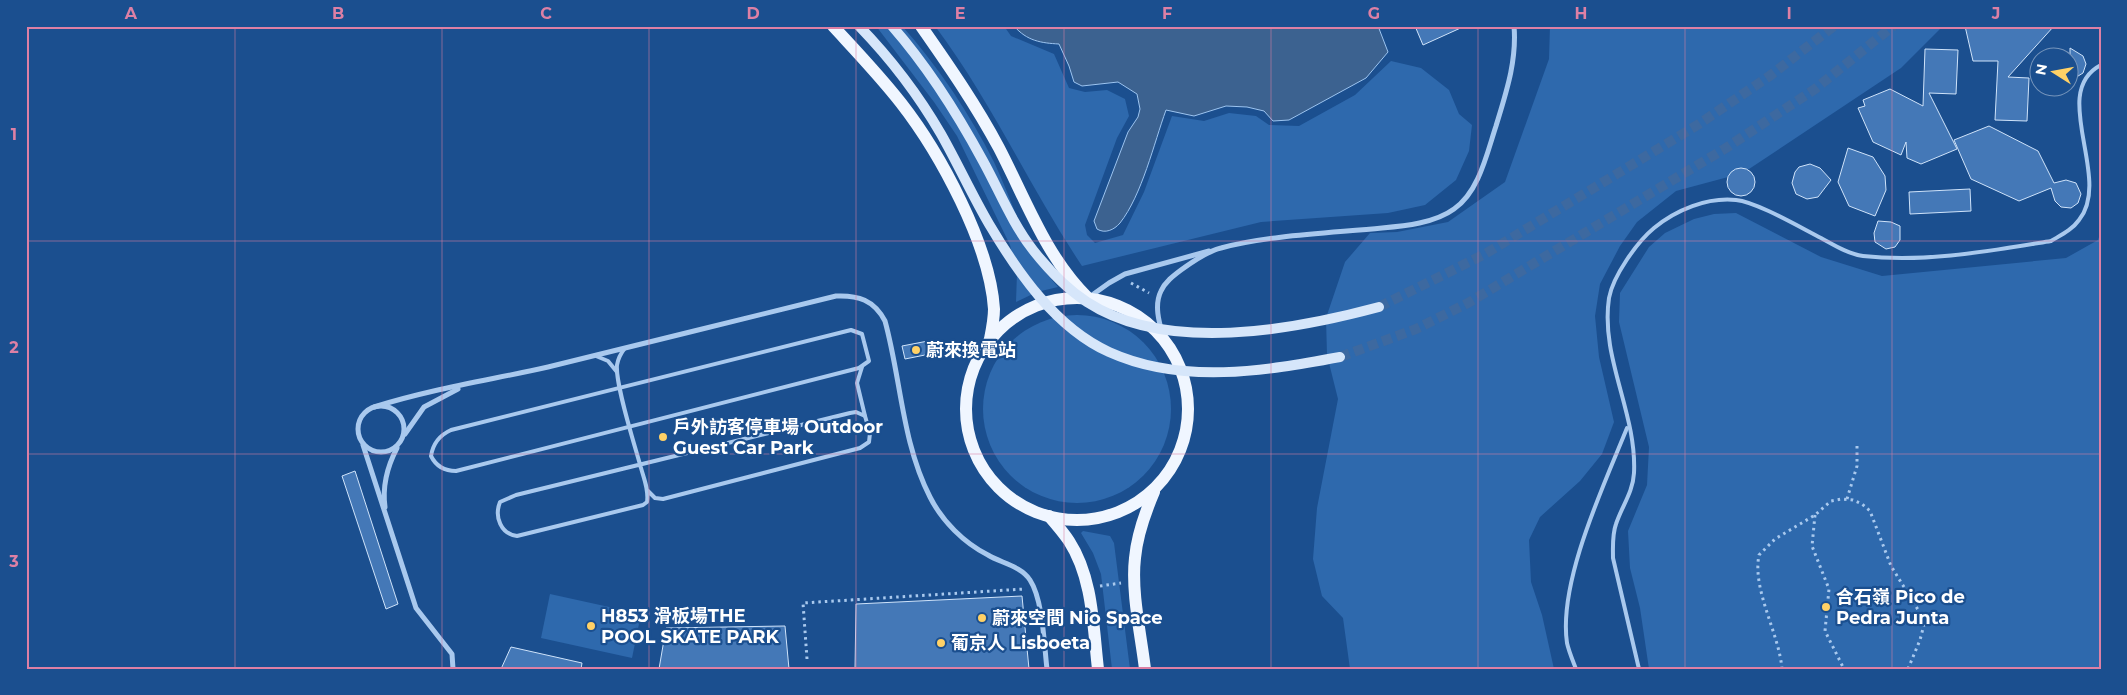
<svg xmlns="http://www.w3.org/2000/svg" width="2127" height="695" font-family="Montserrat,'Noto Sans SC',sans-serif">
<style>
.green{fill:#2e69ad}
.water{fill:#3c6290;stroke:#9cc4f0}
.building{fill:#4478b7;stroke:#cfe3fa}
.lines{fill:none;stroke-linecap:round;stroke-linejoin:round}
.secondary-tunnel{stroke:#3d69a0;stroke-width:10;stroke-dasharray:10 5;stroke-linecap:butt}
.path{stroke:#a9c9ee;stroke-width:3;stroke-dasharray:2.5 4;stroke-linecap:butt}
.lane{stroke:#a9c9ee;stroke-width:4}
.street{stroke:#a9c9ee;stroke-width:5}
.primary{stroke:#f0f6ff;stroke-width:12}
.secondary-bridge{stroke:#d6e6fa;stroke-width:10}
.grid{fill:none;stroke:#dd80a5;stroke-width:1;stroke-opacity:0.55}
.poi-dot{fill:#ffd166;stroke:#1b4f8f;stroke-width:2}
.labels{text-anchor:middle;dominant-baseline:central;stroke-width:4.5;stroke-linejoin:round;paint-order:stroke}
.poi-label{font-size:18px;font-weight:bold;fill:#fff;stroke:#1b4f8f;text-anchor:start}
.neatline{fill:none;stroke:#dd80a5;stroke-width:2}
.grid-label{font-size:16px;text-anchor:middle;font-weight:bold;fill:#dd80a5}
</style>
<rect width="100%" height="100%" fill="#1b4f8f"/>
<g class="green">
<path d="M876 26H902C938 66 970 114 994 162 1014 204 1026 253 1058 287L1037 292 1016 302 1017 273 1010 245 957 136 934 102Z"/>
<path d="M935 26H1004L1011 36 1054 54 1069 88 1085 92 1107 90 1125 99 1129 116 1117 138 1085 225 1087 235 1095 243 1123 235 1144 192 1172 116 1204 121 1229 113 1256 116 1269 125 1299 126 1355 95 1391 61 1421 68 1449 90 1459 114 1472 125 1469 151 1456 180 1425 205 1388 213 1261 222 1082 266C1030 188 992 102 935 26Z"/>
<polygon points="1550,26 1943,26 1901,68 1743,173 1676,191 1637,222 1620,246 1600,284 1595,316 1599,357 1614,422 1602,454 1580,481 1540,517 1529,540 1531,582 1542,615 1554,669 1350,669 1343,618 1322,596 1313,559 1317,508 1338,399 1327,355 1326,318 1345,262 1370,233 1397,232 1448,222 1505,182 1549,59"/>
<polygon points="1736,213 1821,257 1882,276 2066,258 2098,240 2101,231 2101,669 1649,669 1640,608 1630,568 1628,531 1647,485 1649,447 1619,322 1620,293 1649,247 1665,233 1694,219 1714,214"/>
<circle cx="1077" cy="409" r="94"/>
<polygon points="1083,531 1110,536 1114,543 1130,669 1112,669 1101,574 1093,553 1081,533"/>
<polygon points="550,594 641,614 632,658 541,638"/>
</g>
<path class="water" d="M1014 26H1378L1388 52 1366 78 1289 120 1273 121 1264 111 1247 107 1226 106 1194 116 1166 110C1154 143 1142 195 1120 223 1114 230 1105 234 1097 229L1094 221 1128 132 1138 117 1140 109 1137 94 1118 82 1082 86 1074 82 1069 66 1059 44C1041 43 1027 41 1014 26Z"/>
<g class="building">
<polygon points="1415,26 1465,26 1423,45"/>
<polygon points="1965,26 2054,26 2008,77 2029,78 2027,121 1995,120 1998,61 1973,61"/>
<polygon points="2070,48 2083,56 2086,64 2083,73 2070,81"/>
<polygon points="1925,49 1958,50 1956,94 1929,93 1957,149 1921,164 1907,158 1906,142 1901,155 1873,142 1858,108 1865,106 1863,100 1890,89 1923,106"/>
<polygon points="1989,126 2038,151 2054,183 2066,180 2076,183 2081,194 2078,203 2071,208 2061,207 2055,201 2051,188 2019,201 1971,179 1954,140"/>
<polygon points="1848,148 1873,157 1885,176 1886,190 1875,216 1849,206 1838,182"/>
<polygon points="1810,164 1820,168 1831,180 1818,197 1807,199 1796,194 1792,183 1795,172 1799,167"/>
<circle cx="1741" cy="182" r="14"/>
<polygon points="1970,189 1971,211 1910,214 1909,192"/>
<polygon points="1878,221 1891,222 1900,226 1900,240 1895,247 1886,249 1875,242 1874,233"/>
<polygon points="928,341 930,354 905,359 902,346"/>
<polygon points="355,471 398,604 386,609 342,476"/>
<polygon points="1022,596 1029,669 855,669 856,604"/>
<polygon points="785,626 789,669 659,669 666,628"/>
<polygon points="511,647 582,663 581,669 501,669"/>
</g>
<g class="lines">
<g class="secondary-tunnel">
<polyline points="1379,307 1485,254 1699,124 1771,75 1834,26"/>
<polyline points="1340,357 1416,329 1468,303 1726,148 1815,89 1893,26"/>
</g>
<g class="path">
<polyline points="1131,283 1149,293"/>
<polyline points="1847,499 1857,466 1857,445"/>
<polyline points="1815,515 1812,546 1829,589 1825,631 1844,669"/>
<polyline points="1100,586 1121,583"/>
<polyline points="807,659 803,603 1024,589"/>
<path d="M1782 669C1779 633 1752 590 1759 555L1775 539 1815 515 1831 501 1842 499 1853 500 1862 504 1870 511 1891 566 1925 621 1920 640 1908 669"/>
</g>
<g class="lane">
<path d="M851 330 862 334 869 361 859 368 456 471C444 471 436 466 431 456 433 443 440 435 451 430Z"/>
<path d="M625 348C621 353 618 359 617 365 615 384 635 446 641 468 644 479 649 490 647 502L643 505 517 536C501 534 494 517 500 502L516 495 850 413 856 412 865 416 870 433 869 442 860 448 663 499 655 498 647 490"/>
<polyline points="596,356 608,361 617,372"/>
<polyline points="862,367 857,383 865,416"/>
<path d="M1576 669C1573 661 1569 652 1567 643 1558 582 1604 485 1627 428"/>
<path d="M1639 669 1613 558C1613 547 1612 535 1616 524 1622 506 1633 492 1634 473 1637 413 1600 358 1609 298 1613 276 1637 242 1654 228 1676 210 1707 197 1736 200 1757 202 1801 228 1821 238 1834 245 1848 254 1863 256 1925 263 1990 251 2051 241 2061 235 2072 230 2079 220 2113 178 2048 92 2101 65"/>
</g>
<g class="street">
<polyline points="1088,298 1109,283 1125,274 1209,251"/>
<path d="M1163 336C1159 322 1154 305 1161 291 1165 282 1173 276 1181 270 1192 262 1208 251 1221 248 1270 235 1331 233 1382 228 1405 226 1435 223 1454 209 1479 192 1487 153 1496 126 1506 93 1517 61 1514 26"/>
<circle cx="381" cy="429" r="23"/>
<path d="M374 407C431 389 490 380 548 367 644 344 740 319 836 296 858 295 874 300 885 321 901 379 902 443 930 497 942 521 964 543 988 555 1001 563 1021 566 1030 580 1043 600 1044 644 1047 669"/>
<polyline points="405,434 424,407 458,389"/>
<polyline points="363,445 416,608 452,654 453,669"/>
<path d="M385 507C382 485 387 467 397 448"/>
</g>
<g class="primary">
<path d="M833 26C856 51 880 76 901 103 940 153 990 245 994 309 994 319 992 329 990 339"/>
<path d="M921 26C949 66 976 105 999 148 1026 200 1046 257 1088 298"/>
<circle cx="1077" cy="409" r="111"/>
<path d="M1049 516C1056 524 1063 532 1069 541 1093 578 1093 626 1098 669"/>
<path d="M1145 669C1141 635 1131 592 1135 558 1137 535 1145 513 1154 492"/>
</g>
<g class="secondary-bridge">
<path d="M859 26C890 58 919 96 941 134 958 164 972 195 989 224 1018 273 1056 328 1109 352 1182 385 1265 371 1340 357"/>
<path d="M892 26C928 67 957 113 983 161 999 190 1012 223 1033 250 1048 269 1067 289 1087 302 1167 354 1293 330 1379 307"/>
</g>
</g>
<path class="grid" d="M235 26V669M442 26V669M649 26V669M856 26V669M1064 26V669M1271 26V669M1478 26V669M1685 26V669M1892 26V669M26 241H2101M26 454H2101"/>
<g class="poi-dot">
<circle cx="916" cy="350" r="5"/>
<circle cx="663" cy="437" r="5"/>
<circle cx="1826" cy="607" r="5"/>
<circle cx="982" cy="618" r="5"/>
<circle cx="591" cy="626" r="5"/>
<circle cx="941" cy="643" r="5"/>
</g>
<g class="labels">
<g class="poi-label">
<text x="926" y="350">蔚來換電站</text>
<text x="673" y="427">戶外訪客停車場 Outdoor<tspan x="673" dy="21">Guest Car Park</tspan></text>
<text x="1836" y="597">合石嶺 Pico de<tspan x="1836" dy="21">Pedra Junta</tspan></text>
<text x="601" y="616">H853 滑板場THE<tspan x="601" dy="21">POOL SKATE PARK</tspan></text>
<text x="992" y="618">蔚來空間 Nio Space</text>
<text x="951" y="643">葡京人 Lisboeta</text>
</g>
</g>
<rect width="2127" height="695" fill="none" stroke="#1b4f8f" stroke-width="55"/>
<g transform="translate(2054 72) rotate(281)"><circle r="24" fill="#1b4f8f" stroke="#7695bc"/>
<path d="M0-4L9 19L0 12L-9 19Z" fill="#ffd166"/>
<text y="-8" font-size="14" font-weight="bold" text-anchor="middle" fill="#ffffff">N</text>
</g>
<rect x="28" y="28" width="2072" height="640" class="neatline"/>
<g class="grid-label">
<text x="131" y="19">A</text>
<text x="338" y="19">B</text>
<text x="546" y="19">C</text>
<text x="753" y="19">D</text>
<text x="960" y="19">E</text>
<text x="1167" y="19">F</text>
<text x="1374" y="19">G</text>
<text x="1581" y="19">H</text>
<text x="1789" y="19">I</text>
<text x="1996" y="19">J</text>
<text x="14" y="140">1</text>
<text x="14" y="353">2</text>
<text x="14" y="567">3</text>
</g>
</svg>
